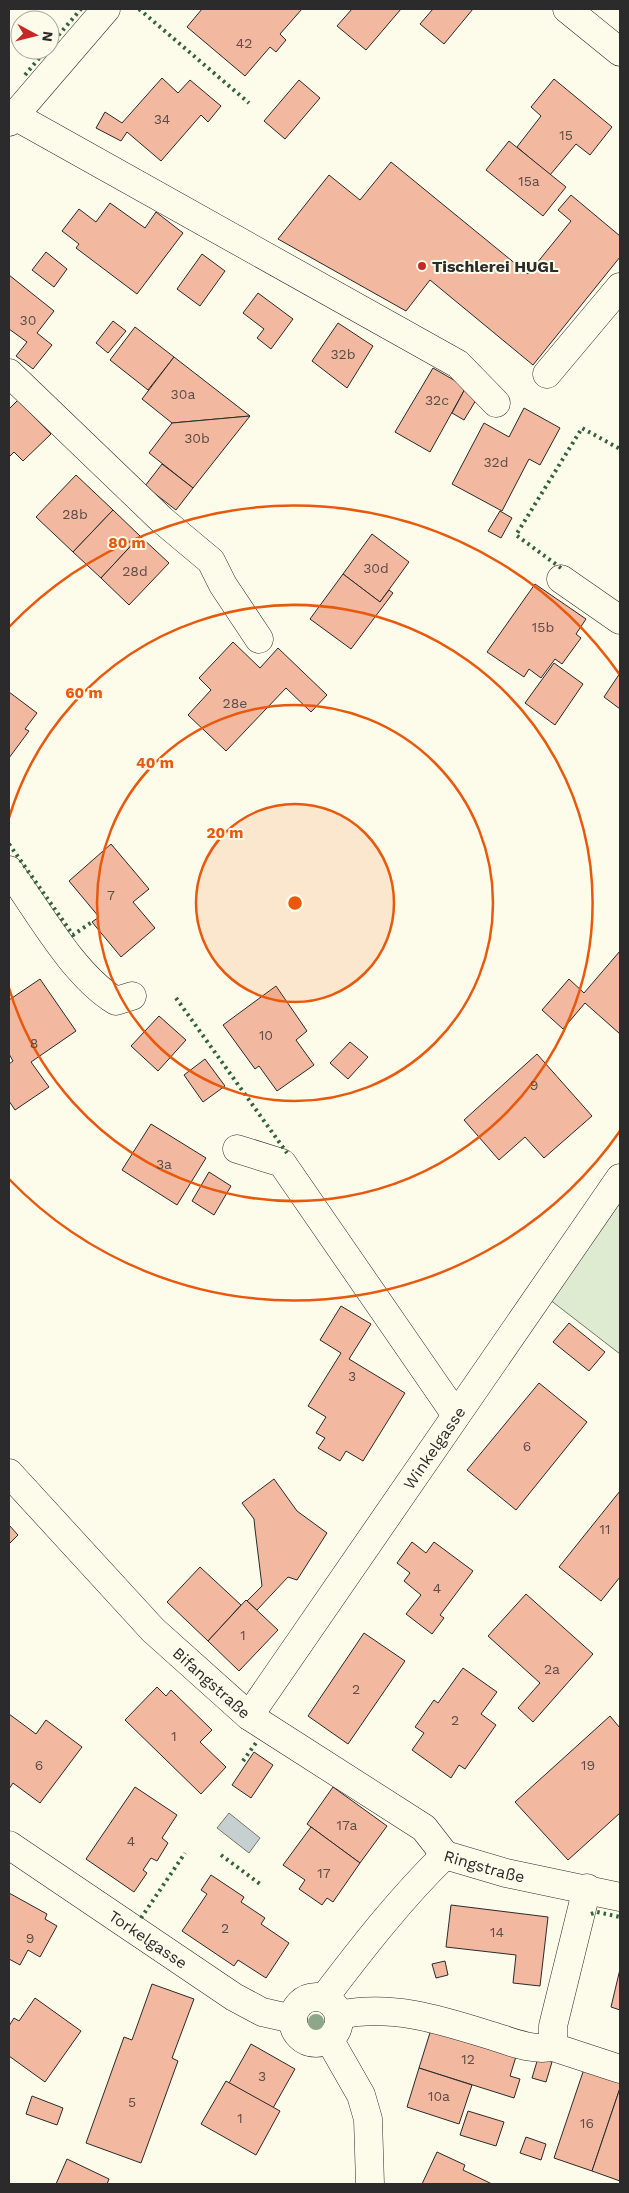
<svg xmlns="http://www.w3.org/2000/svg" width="629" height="2193" font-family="'Work Sans',sans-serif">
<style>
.green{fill:#deebd1;stroke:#74746e}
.water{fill:#c7d0d0;stroke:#74746e}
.building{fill:#f2b8a0;stroke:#2b2b2b}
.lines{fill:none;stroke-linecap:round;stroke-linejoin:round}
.minor-casing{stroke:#2b2b2b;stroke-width:29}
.major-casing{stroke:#2b2b2b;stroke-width:29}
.minor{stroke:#fdfbea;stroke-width:28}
.major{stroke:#fdfbea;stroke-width:28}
.hedge{stroke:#34623c;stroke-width:4;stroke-dasharray:2.5 4;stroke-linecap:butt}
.tree{fill:#8ea78a}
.ring{fill:none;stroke:#e8590c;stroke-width:2.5}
.poi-dot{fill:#c62828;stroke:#fdfbea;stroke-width:2}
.labels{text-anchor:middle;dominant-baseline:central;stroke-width:4;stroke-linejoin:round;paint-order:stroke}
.number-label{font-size:14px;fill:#5d4e48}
.poi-label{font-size:16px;font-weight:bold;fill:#2b2b2b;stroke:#fdfbea;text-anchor:start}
.street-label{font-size:16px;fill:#2b2b2b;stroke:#fdfbea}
.centre{fill:#e8590c;stroke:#fdfbea;stroke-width:2.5}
.ring-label{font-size:15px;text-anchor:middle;font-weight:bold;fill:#e8590c;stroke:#fdfbea;stroke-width:4;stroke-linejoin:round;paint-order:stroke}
</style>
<rect width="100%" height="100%" fill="#fdfbea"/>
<polygon class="green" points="620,1193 620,1354 545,1296"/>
<polygon class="water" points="229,1813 260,1838 249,1853 217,1828"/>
<g class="building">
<polygon points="202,9 302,9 280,34 286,40 276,52 270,47 245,76 187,27"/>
<polygon points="352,9 401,9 366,50 337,26"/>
<polygon points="433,9 473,9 444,44 420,24"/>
<polygon points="162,78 178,93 190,80 221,106 208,122 201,115 161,161 127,132 121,141 96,128 105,112 122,123"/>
<polygon points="554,79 612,127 590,155 576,144 550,175 517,147 541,116 531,107"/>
<polygon points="299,80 320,98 285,139 264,121"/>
<polygon points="509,141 566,187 543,216 486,170"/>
<polygon points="391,162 528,274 571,221 558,210 571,195 620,236 620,257 533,365 430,280 406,311 278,239 329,175 360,200"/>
<polygon points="110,203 145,228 156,212 183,233 137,294 76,248 79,244 62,231 79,209 96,222"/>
<polygon points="46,252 67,269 54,287 32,270"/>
<polygon points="202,254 225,271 200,306 177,289"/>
<polygon points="9,275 54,311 37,333 52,345 33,369 16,356 27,342 9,329"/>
<polygon points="258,293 293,319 271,349 257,338 264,329 243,313"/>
<polygon points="113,321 126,331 108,353 96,343"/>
<polygon points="338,323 373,346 347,388 312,361"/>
<polygon points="135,327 174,357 148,390 110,360"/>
<polygon points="174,357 250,416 172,423 142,399"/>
<polygon points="433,368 466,387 430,452 395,432"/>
<polygon points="466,387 479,395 464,420 452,413"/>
<polygon points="18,400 51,434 23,461 14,452 9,457 9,409"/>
<polygon points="524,408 560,428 540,465 529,459 502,511 452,484 484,423 509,437"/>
<polygon points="250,416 193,488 149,453 172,423"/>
<polygon points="162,464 193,488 176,510 145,486"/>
<polygon points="76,475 113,510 73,552 36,517"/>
<polygon points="113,510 140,536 101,578 73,552"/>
<polygon points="500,511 512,518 501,538 488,531"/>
<polygon points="372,534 409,562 380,602 343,574"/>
<polygon points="140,536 169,563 129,605 101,578"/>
<polygon points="343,574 380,602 389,590 393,593 351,649 310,619"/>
<polygon points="535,584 586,619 576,634 581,638 562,664 555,659 541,678 529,669 524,677 487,652"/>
<polygon points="233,642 260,668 278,648 327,695 311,712 286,688 226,751 188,715 211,690 199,678"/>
<polygon points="554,663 583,684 555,725 525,703"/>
<polygon points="620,673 620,709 604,697"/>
<polygon points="9,692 37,713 25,729 29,731 9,758"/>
<polygon points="111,844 149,889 133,902 155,928 121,957 92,922 99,917 69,881"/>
<polygon points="620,951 620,1034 585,1003 563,1029 542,1010 569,979 584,993"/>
<polygon points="40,979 76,1031 31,1062 49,1087 15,1110 9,1101 9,1064 13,1061 9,1054 9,1000"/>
<polygon points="276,986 307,1031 296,1040 314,1065 277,1091 259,1066 255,1069 223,1025"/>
<polygon points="159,1016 186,1040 158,1071 131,1046"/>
<polygon points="350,1042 368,1057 348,1079 330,1063"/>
<polygon points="537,1054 592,1116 544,1158 525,1137 499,1160 464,1120"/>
<polygon points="205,1059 225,1086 203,1102 184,1075"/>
<polygon points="151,1124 206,1158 177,1205 122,1170"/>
<polygon points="209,1172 231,1186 214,1215 192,1201"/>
<polygon points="341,1306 371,1324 349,1359 405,1393 363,1461 346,1451 340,1461 318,1448 325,1438 316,1433 326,1417 308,1406 341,1353 320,1340"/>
<polygon points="569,1323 605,1352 589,1371 553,1342"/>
<polygon points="539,1383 587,1422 516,1510 467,1470"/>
<polygon points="274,1479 297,1511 327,1533 297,1580 288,1577 257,1610 247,1601 262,1586 255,1529 254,1519 242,1503"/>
<polygon points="620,1491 620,1577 601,1601 559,1567"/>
<polygon points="9,1525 18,1535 9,1544"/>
<polygon points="412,1542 426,1553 434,1542 473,1571 440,1615 444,1618 432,1634 406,1614 421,1595 404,1581 410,1573 397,1563"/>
<polygon points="200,1567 241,1605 208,1641 167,1602"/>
<polygon points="526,1594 593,1654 533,1722 518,1708 540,1683 488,1636"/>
<polygon points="246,1600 278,1630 239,1671 208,1641"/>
<polygon points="364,1633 405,1661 348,1744 308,1716"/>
<polygon points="463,1668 497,1692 481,1714 496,1725 465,1769 459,1765 451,1778 412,1750 424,1733 415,1727 434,1700 438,1703"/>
<polygon points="157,1687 166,1696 171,1690 212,1730 200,1742 226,1767 201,1794 125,1720"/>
<polygon points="9,1714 36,1734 46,1720 82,1747 40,1803 13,1783 9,1789"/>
<polygon points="610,1716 620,1728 620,1813 568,1860 515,1802"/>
<polygon points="254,1752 273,1765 251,1798 232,1785"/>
<polygon points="135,1787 177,1815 162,1838 168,1843 157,1861 151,1858 143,1870 147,1873 134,1892 86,1859"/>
<polygon points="333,1787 387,1826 360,1863 307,1824"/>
<polygon points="311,1827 360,1863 333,1902 327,1898 322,1905 299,1889 305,1880 283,1865"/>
<polygon points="211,1875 244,1897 241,1902 265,1918 261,1924 289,1943 266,1978 238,1960 234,1966 182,1931 207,1894 201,1890"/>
<polygon points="9,1893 47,1914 45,1919 57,1926 40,1957 28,1950 20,1965 9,1959"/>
<polygon points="451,1905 548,1917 540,1986 513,1983 516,1955 446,1947"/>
<polygon points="445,1961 448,1975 436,1978 432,1964"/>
<polygon points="620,1969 620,2010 611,2007"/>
<polygon points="152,1984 194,1999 172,2058 178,2061 141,2163 86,2143 124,2037 132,2040"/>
<polygon points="35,1998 81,2031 45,2082 9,2056 9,2026 14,2018 19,2021"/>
<polygon points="433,2023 518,2050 510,2076 520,2079 514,2098 419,2068"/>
<polygon points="251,2044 295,2069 273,2108 229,2083"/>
<polygon points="538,2058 552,2062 546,2082 532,2078"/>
<polygon points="585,2066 620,2078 620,2088 592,2171 554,2158"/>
<polygon points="419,2068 472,2085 459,2124 407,2107"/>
<polygon points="226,2081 280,2111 256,2155 201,2124"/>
<polygon points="620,2088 620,2181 592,2171"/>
<polygon points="32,2096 63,2108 57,2125 26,2114"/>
<polygon points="468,2111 504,2122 496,2146 460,2135"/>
<polygon points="526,2137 546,2144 541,2160 520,2153"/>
<polygon points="437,2152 465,2165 463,2170 492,2184 422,2184"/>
<polygon points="67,2159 109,2179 107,2184 56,2184"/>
</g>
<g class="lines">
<g class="minor-casing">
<g id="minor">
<polyline points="15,116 458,364 496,403"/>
<polyline points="9,122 106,9"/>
<polyline points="9,373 162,520 211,561 223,585 259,639"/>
<polyline points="547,374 620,287"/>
<polyline points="561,579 620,620"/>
<path d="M9 870C38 911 74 976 116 1001L132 996"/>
<polyline points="237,1149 282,1163 456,1415"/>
<path id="s1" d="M9 1473 153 1630 249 1716 424 1828 445 1855"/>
<path id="s2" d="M249 1716 620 1178"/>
<path id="s3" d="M9 1845 234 1997 262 2012 293 2019"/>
<path id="s4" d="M445 1855 506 1873 620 1897"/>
<polyline points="587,1888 553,2026 553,2047 620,2069"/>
<circle cx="316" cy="2020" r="23"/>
<path d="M324 1998C362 1948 400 1899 445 1855"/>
<path d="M339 2015C390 2004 438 2019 486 2034 510 2041 529 2051 553 2047"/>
<polyline points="329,2039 361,2095 368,2119 370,2184"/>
</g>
</g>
<g class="major-casing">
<polyline id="major" points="567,9 620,52"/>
</g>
<use href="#minor" class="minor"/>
<use href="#major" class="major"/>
<g class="hedge">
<polyline points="139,9 249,103"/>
<polyline points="50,45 81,9"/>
<polyline points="25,75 46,50"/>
<polyline points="561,568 516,535 582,428 620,449"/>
<polyline points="9,844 73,935 92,922"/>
<polyline points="176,998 287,1153"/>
<polyline points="243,1761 258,1740"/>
<polyline points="221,1855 260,1884"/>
<polyline points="591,1914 597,1912 620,1917"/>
<polyline points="141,1918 185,1853"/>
</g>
</g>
<circle class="tree" cx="316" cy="2022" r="8"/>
<circle cx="295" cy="903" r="99" fill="#e8590c" fill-opacity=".12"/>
<g class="ring">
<circle cx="295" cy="903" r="99"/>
<circle cx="295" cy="903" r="198"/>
<path d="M9 818A298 298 0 1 1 9 988"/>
<path d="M620 1131A397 397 0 0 1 9 1179M9 627A397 397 0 0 1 620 675"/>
</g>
<circle class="poi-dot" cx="422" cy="266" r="5"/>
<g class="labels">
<g class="number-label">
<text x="244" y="43">42</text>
<text x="162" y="119">34</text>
<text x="566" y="135">15</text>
<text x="529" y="181">15a</text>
<text x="28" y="320">30</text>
<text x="343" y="354">32b</text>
<text x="183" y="394">30a</text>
<text x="437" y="400">32c</text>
<text x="197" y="438">30b</text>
<text x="496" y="462">32d</text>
<text x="75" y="514">28b</text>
<text x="376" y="568">30d</text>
<text x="135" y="571">28d</text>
<text x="543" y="627">15b</text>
<text x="235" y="703">28e</text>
<text x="111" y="895">7</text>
<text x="266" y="1035">10</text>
<text x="34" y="1043">8</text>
<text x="534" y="1085">9</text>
<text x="164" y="1164">3a</text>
<text x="352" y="1376">3</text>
<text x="527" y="1446">6</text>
<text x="605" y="1529">11</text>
<text x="437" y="1588">4</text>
<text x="243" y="1635">1</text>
<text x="552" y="1669">2a</text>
<text x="356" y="1689">2</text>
<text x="455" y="1720">2</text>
<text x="174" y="1736">1</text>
<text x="39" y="1765">6</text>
<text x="588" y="1765">19</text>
<text x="347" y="1825">17a</text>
<text x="131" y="1841">4</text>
<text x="324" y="1873">17</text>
<text x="225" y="1928">2</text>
<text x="497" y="1932">14</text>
<text x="30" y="1938">9</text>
<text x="468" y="2059">12</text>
<text x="262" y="2076">3</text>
<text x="439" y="2096">10a</text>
<text x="132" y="2102">5</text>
<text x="240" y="2118">1</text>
<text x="587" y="2123">16</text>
</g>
<g class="poi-label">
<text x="432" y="266">Tischlerei HUGL</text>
</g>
<g class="street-label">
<text stroke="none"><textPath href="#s2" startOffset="326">Winkelgasse</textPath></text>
<text stroke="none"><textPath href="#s1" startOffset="292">Bifangstraße</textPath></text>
<text stroke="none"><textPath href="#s4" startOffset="41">Ringstraße</textPath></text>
<text stroke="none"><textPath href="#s3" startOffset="168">Torkelgasse</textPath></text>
</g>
</g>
<circle cx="295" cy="903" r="8" class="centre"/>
<g class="ring-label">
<text x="127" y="548">80 m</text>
<text x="84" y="698">60 m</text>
<text x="155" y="768">40 m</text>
<text x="225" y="838">20 m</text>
</g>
<rect width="629" height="2193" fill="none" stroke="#2b2b2b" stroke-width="20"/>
<g transform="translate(35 35) rotate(97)"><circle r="24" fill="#fdfbea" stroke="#a9a89e"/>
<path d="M0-4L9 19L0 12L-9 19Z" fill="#c62828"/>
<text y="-8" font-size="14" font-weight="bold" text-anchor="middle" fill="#2b2b2b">N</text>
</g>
</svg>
